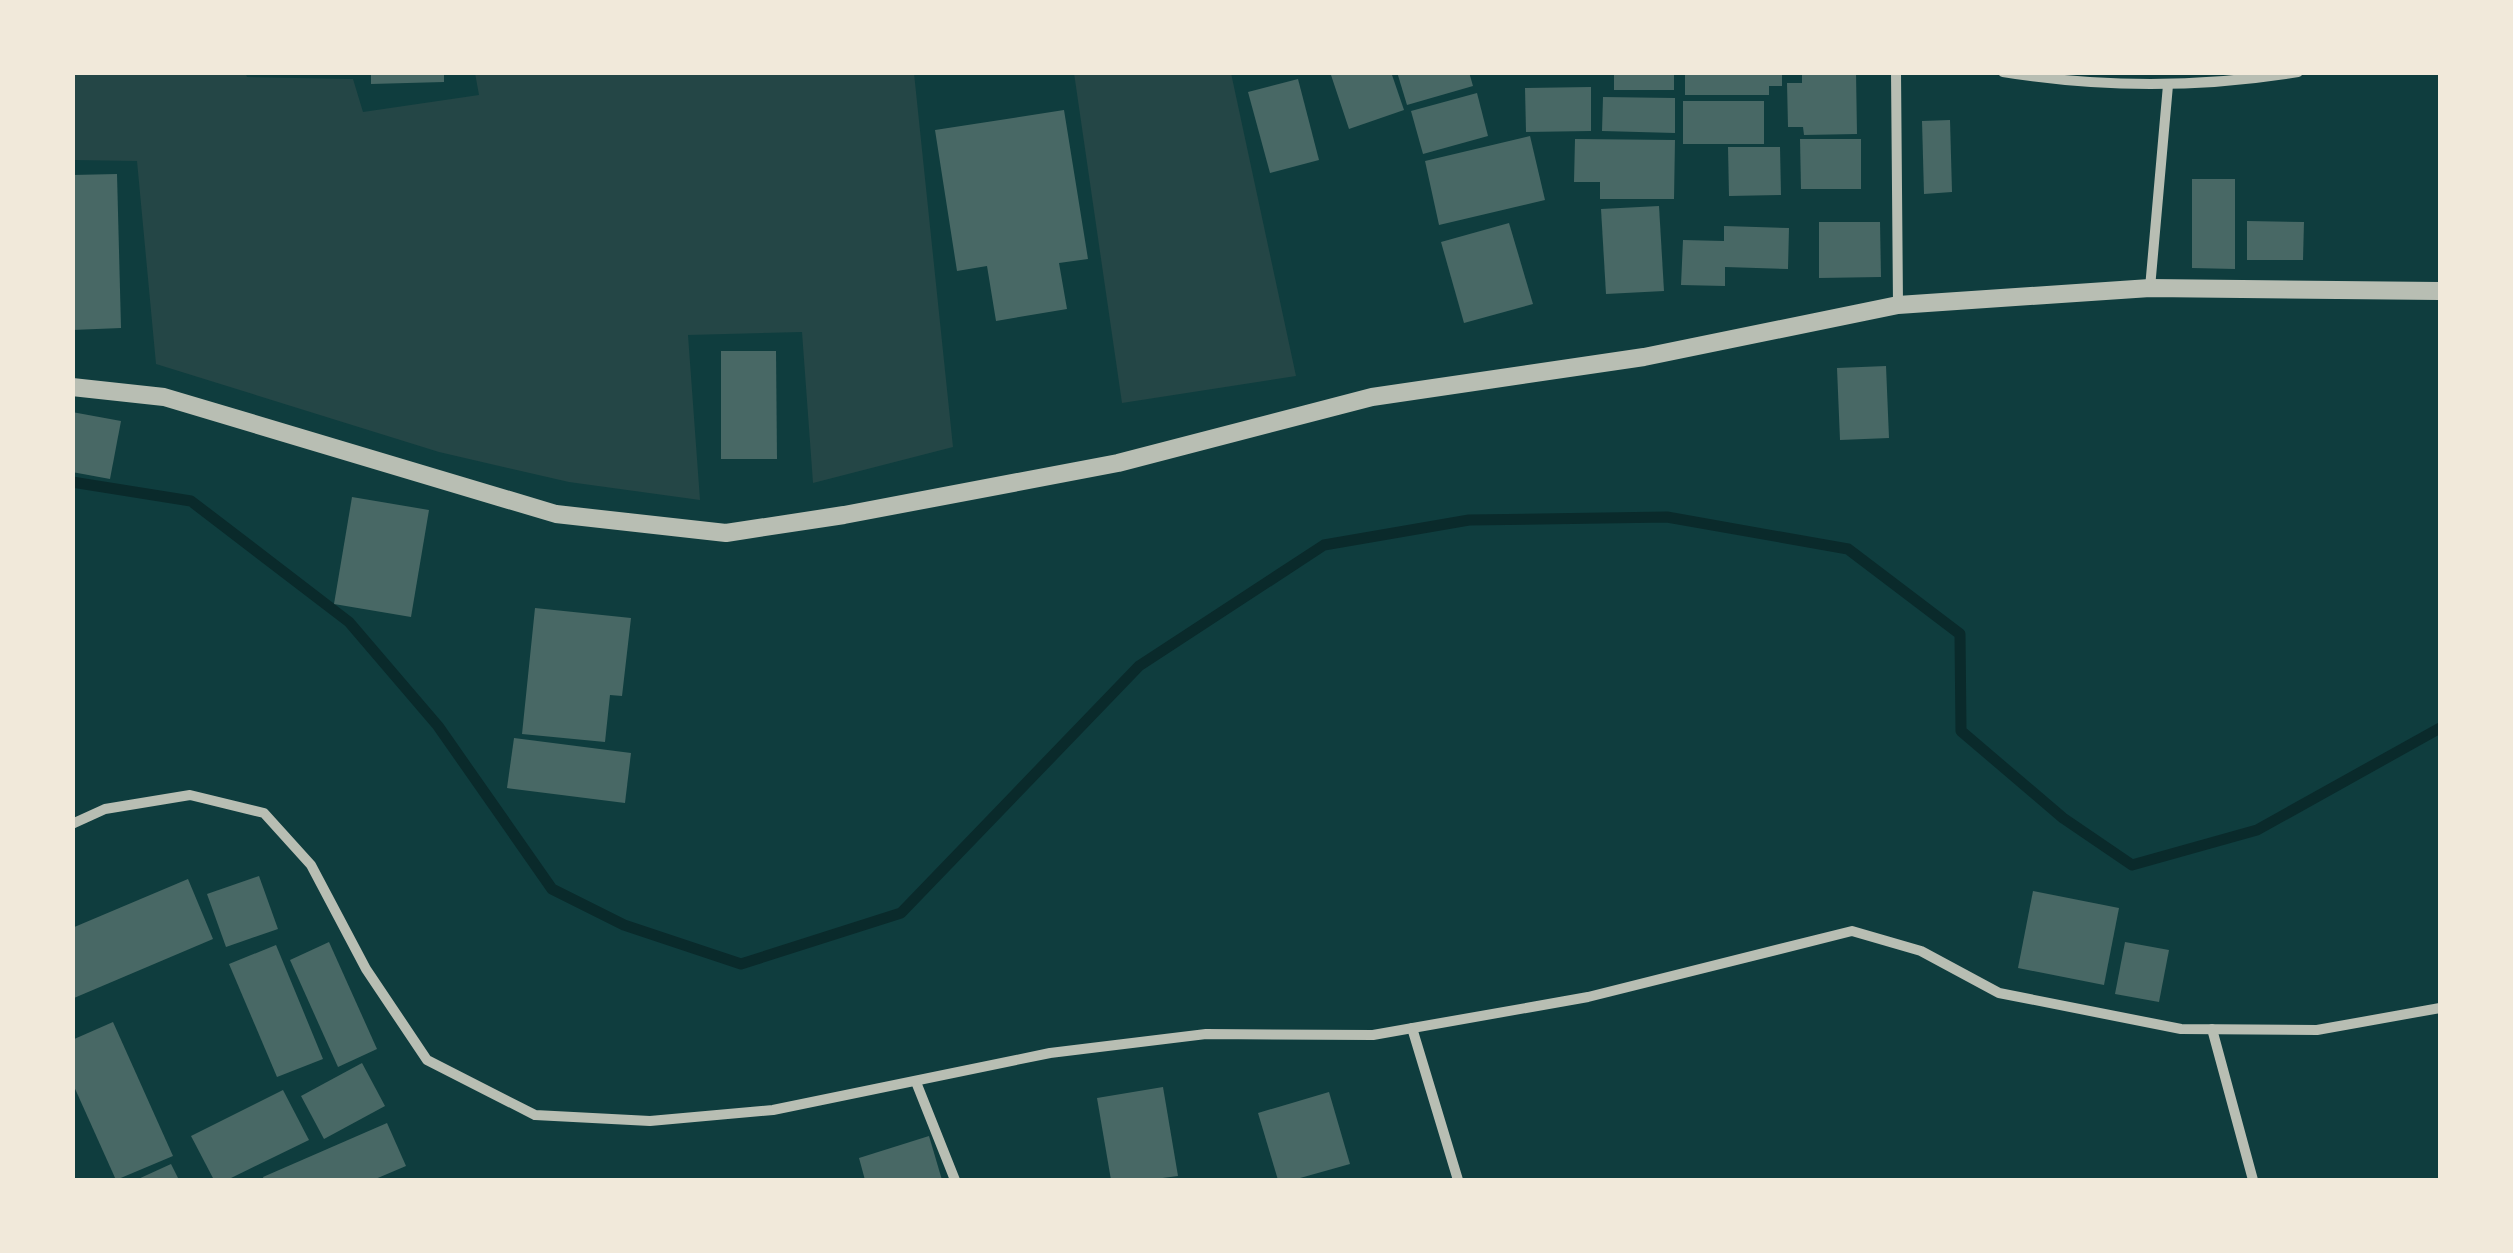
<svg xmlns="http://www.w3.org/2000/svg" width="2513" height="1253" font-family="'Public Sans',sans-serif">
<style>
.green{fill:#244646}
.lines{fill:none;stroke-linecap:round;stroke-linejoin:round}
.stream{stroke:#0a2a2b;stroke-width:11}
.building{fill:#486865}
.minor{stroke:#b8beb3;stroke-width:10}
.tertiary{stroke:#b8beb3;stroke-width:18}
</style>
<rect width="100%" height="100%" fill="#0f3d3e"/>
<g class="green">
<polygon points="245,72 247,77 353,79 363,112 479,95 475,73 914,73 953,447 813,483 802,332 688,335 700,500 569,482 439,452 156,364 137,161 73,160 73,73"/>
<polygon points="1074,73 1231,73 1296,376 1122,403"/>
</g>
<g class="lines">
<polyline class="stream" points="72,482 191,501 349,622 438,726 552,889 624,925 741,964 901,913 1139,666 1324,545 1469,520 1667,517 1848,549 1960,634 1961,731 2063,818 2132,865 2257,830 2440,728"/>
</g>
<g class="building">
<polygon points="371,72 444,72 444,82 371,84"/>
<polygon points="1330,72 1391,72 1404,110 1349,129"/>
<polygon points="1397,72 1469,72 1473,86 1407,105"/>
<rect x="1614" y="72" width="60" height="18"/>
<polygon points="1685,72 1782,72 1782,86 1769,86 1769,95 1685,95"/>
<polygon points="1856,72 1857,134 1804,135 1803,127 1788,127 1787,83 1802,83 1802,73"/>
<polygon points="1298,79 1319,160 1270,173 1248,92"/>
<polygon points="1591,87 1591,131 1526,132 1525,88"/>
<polygon points="1477,93 1488,136 1423,154 1411,111"/>
<polygon points="1603,97 1675,98 1675,133 1602,131"/>
<rect x="1683" y="101" width="81" height="43"/>
<polygon points="1064,110 1088,259 1059,263 1067,309 996,321 987,266 957,271 935,130"/>
<polygon points="1950,120 1952,192 1924,194 1922,121"/>
<polygon points="1530,136 1545,200 1439,225 1425,161"/>
<polygon points="1575,139 1675,140 1674,199 1600,199 1600,182 1574,182"/>
<polygon points="1800,139 1861,139 1861,189 1801,189"/>
<polygon points="1728,147 1780,147 1781,195 1729,196"/>
<polygon points="117,174 121,328 72,330 72,175"/>
<polygon points="2192,179 2235,179 2235,269 2192,268"/>
<polygon points="1659,206 1664,291 1606,294 1601,209"/>
<polygon points="2247,221 2304,222 2303,260 2247,260"/>
<polygon points="1819,222 1880,222 1881,277 1819,278"/>
<polygon points="1509,223 1533,304 1464,323 1441,242"/>
<polygon points="1724,226 1789,228 1788,269 1725,267 1725,286 1681,285 1683,240 1724,241"/>
<polygon points="721,351 776,351 777,459 721,459"/>
<polygon points="1886,366 1889,438 1840,440 1837,368"/>
<polygon points="72,412 121,421 110,479 72,472"/>
<polygon points="352,497 429,510 411,617 334,604"/>
<polygon points="535,608 631,618 622,696 610,695 605,742 522,734"/>
<polygon points="514,738 631,753 625,803 507,788"/>
<polygon points="259,876 278,929 226,947 207,894"/>
<polygon points="188,879 213,939 74,998 72,928"/>
<polygon points="2033,891 2119,908 2104,985 2018,968"/>
<polygon points="329,942 377,1049 338,1067 290,960"/>
<polygon points="2125,942 2169,950 2159,1002 2115,994"/>
<polygon points="276,945 323,1059 277,1077 229,964"/>
<polygon points="113,1022 173,1156 116,1180 72,1082 72,1040"/>
<polygon points="362,1063 385,1106 324,1139 301,1096"/>
<polygon points="1163,1087 1178,1176 1147,1180 1111,1180 1097,1098"/>
<polygon points="283,1090 309,1140 227,1180 214,1180 191,1136"/>
<polygon points="1329,1092 1350,1164 1293,1180 1278,1180 1258,1113"/>
<polygon points="387,1123 406,1166 373,1180 264,1180 263,1177"/>
<polygon points="929,1136 942,1180 865,1180 859,1158"/>
<polygon points="171,1164 179,1180 136,1180"/>
</g>
<g class="lines">
<g class="minor">
<polyline points="1896,72 1898,305"/>
<path d="M2003 72C2101 88 2200 88 2298 72"/>
<polyline points="2150,288 2168,85"/>
<polyline points="72,824 105,809 190,795 264,813 311,865 366,969 427,1060 535,1115 650,1121 773,1110 1050,1053 1206,1034 1373,1035 1588,997 1852,931 1921,951 1999,993 2181,1029 2317,1030 2440,1008"/>
<polyline points="1412,1028 1458,1180"/>
<polyline points="2212,1029 2253,1180"/>
<polyline points="916,1082 955,1180"/>
</g>
<polyline class="tertiary" points="72,387 164,397 556,514 726,533 844,515 1118,463 1372,397 1644,357 1898,305 2150,288 2440,291"/>
</g>
<rect width="2513" height="1253" fill="none" stroke="#f1e9da" stroke-width="150"/>
</svg>
